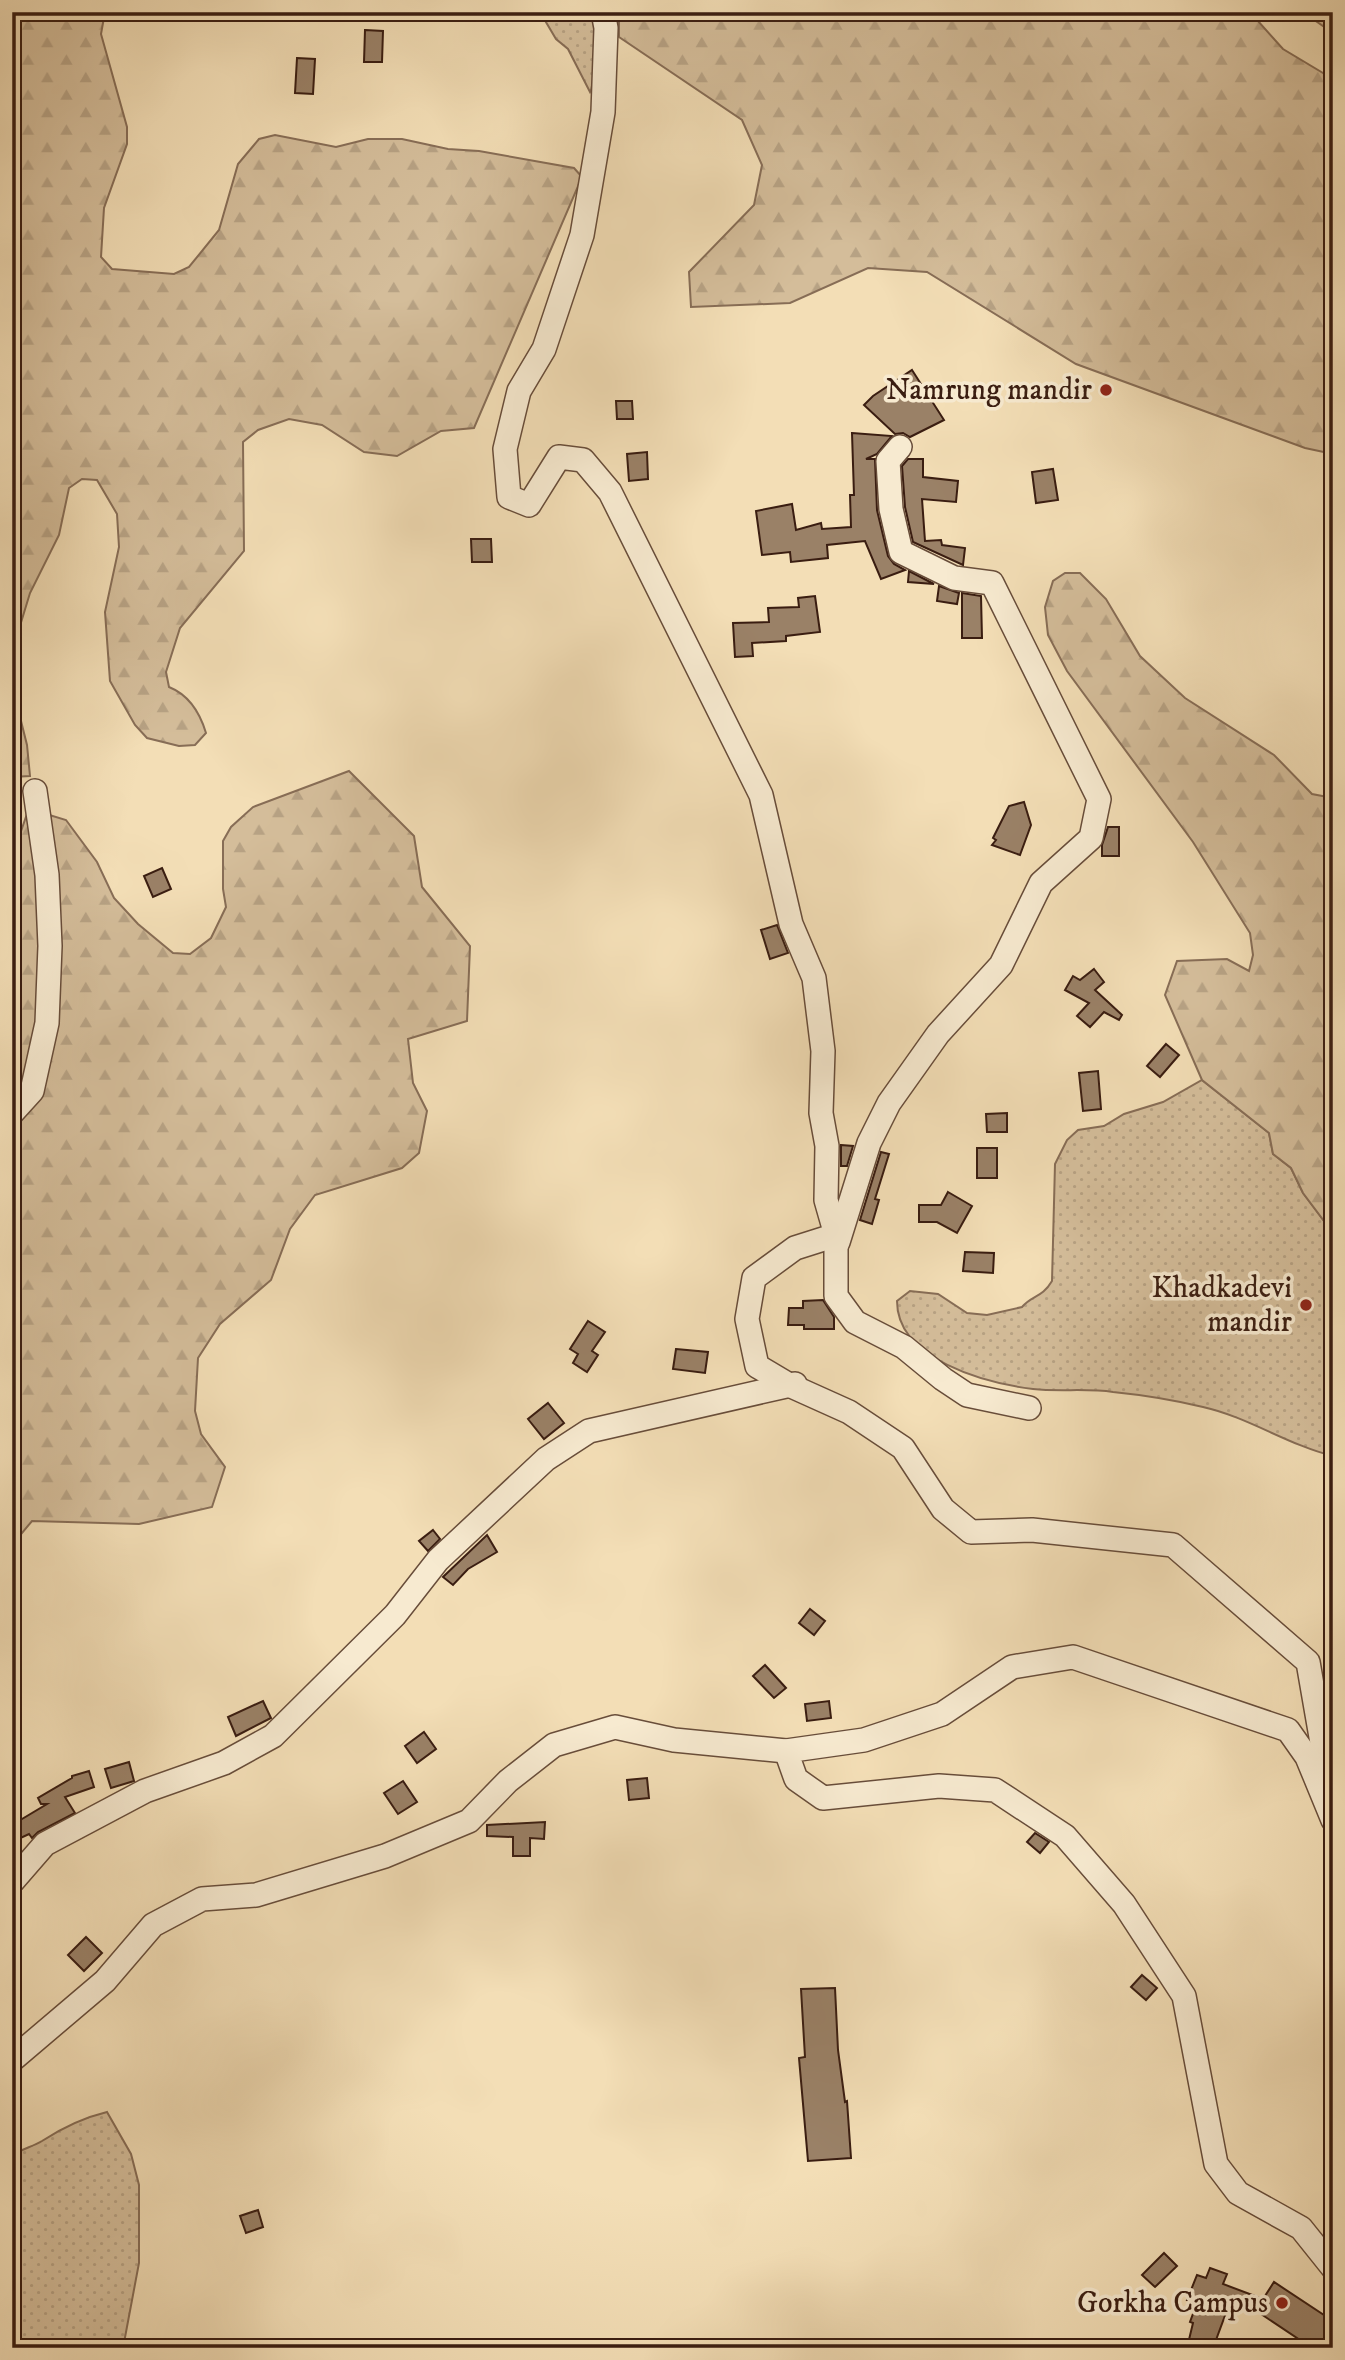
<svg xmlns="http://www.w3.org/2000/svg" width="1345" height="2360" font-family="'IM FELL DW Pica',serif">
<style>
.grass{fill:url(#grass-dots);stroke:#876d56;stroke-width:2}
.forest{fill:url(#forest-firs);stroke:#876d56;stroke-width:2}
.building{fill:#9a8167;stroke:#3a1d11;stroke-width:2}
.lines{fill:none;stroke-linecap:round;stroke-linejoin:round}
.minor-casing{stroke:#684d3a;stroke-width:26}
.minor{stroke:#f7ead0;stroke-width:23}
.poi-dot{fill:#8f2418;stroke:#f7ead0;stroke-width:2.5}
.labels{text-anchor:middle;dominant-baseline:central;stroke-width:7;stroke-linejoin:round;paint-order:stroke}
.poi-label{font-size:30px;fill:#3a1d11;stroke:#f7ead0;text-anchor:end}
</style>
<defs>
<pattern id="grass-dots" width="8" height="8" patternUnits="userSpaceOnUse" patternTransform="scale(1.75)"><rect width="8" height="8" fill="#d4bd9a"/><path d="M2 2h.1M6 6h.1" fill="none" stroke="#b7a284" stroke-width="1.8" stroke-linecap="round"/></pattern>
<pattern id="forest-firs" width="22" height="20" patternUnits="userSpaceOnUse" patternTransform="scale(1.75)"><rect width="22" height="20" fill="#d4bd9a"/><path d="M5 1l3.5 6h-7zM16 11l3.5 6h-7z" fill="#b7a284"/></pattern>
</defs>
<rect width="100%" height="100%" fill="#f3deb6"/>
<filter id="stains"><feTurbulence type="fractalNoise" baseFrequency=".00286" numOctaves="4"/><feColorMatrix values="0 0 0 0 .2 0 0 0 0 .09 0 0 0 0 .02 0 0 0 .5 -.17"/></filter>
<radialGradient id="worn" r=".72"><stop offset=".6" stop-color="#630" stop-opacity="0"/><stop offset="1" stop-color="#630" stop-opacity=".3"/></radialGradient>
<g class="grass">
<polygon points="540,12 594,12 603,65 590,92 568,49 556,39"/>
<path d="M1202 1080 1269 1133 1273 1154 1291 1168 1303 1193 1333 1233V1456C1288 1445 1248 1417 1203 1407 1174 1400 1143 1395 1113 1392 1087 1388 1060 1392 1033 1389 986 1383 897 1360 897 1301L910 1291 938 1294 967 1313 987 1315 1022 1307C1032 1295 1042 1298 1052 1281L1055 1164 1067 1140 1078 1130 1104 1126 1124 1114 1163 1102Z"/>
<path d="M107 2112 131 2154 139 2185V2263L123 2348H12V2156C21 2149 32 2147 42 2141 62 2128 82 2118 107 2112Z"/>
</g>
<g class="forest">
<path d="M12 12H105L101 34 127 127V144L104 208 101 257 112 269 174 274 189 267 219 230 238 164 259 139 275 135 336 147 368 139H402L448 149 479 151 574 168 582 177 474 428 441 431 397 456 364 452 322 425 289 419 258 430 243 442 244 551 180 628 166 672 169 687C189 695 200 713 206 733L195 745 179 746 147 738 135 725 110 681 105 612 119 547 117 514 97 480 82 479 69 488 59 535 30 593 16 639 12 685 27 745 30 776 12 777Z"/>
<polygon points="619,12 1250,12 1283,49 1333,79 1333,454 1305,448 1076,364 927,272 868,268 790,303 691,307 689,272 754,205 762,165 742,120 619,37"/>
<polygon points="1303,12 1333,12 1333,33"/>
<polygon points="1065,573 1080,573 1106,599 1140,656 1185,698 1274,755 1312,794 1333,798 1333,1233 1303,1193 1291,1168 1273,1154 1269,1133 1202,1080 1165,995 1177,961 1227,959 1249,971 1253,955 1250,933 1193,842 1067,671 1048,635 1045,607 1053,581"/>
<polygon points="349,771 414,836 422,887 470,946 467,1021 408,1039 413,1083 427,1111 419,1153 402,1168 315,1195 290,1229 271,1280 220,1324 198,1358 195,1411 201,1434 225,1467 212,1507 139,1524 32,1521 12,1545 12,857 27,814 43,813 66,820 97,862 114,898 138,924 173,953 190,954 211,938 226,907 223,889 223,841 231,827 253,807"/>
</g>
<g class="building">
<polygon points="365,30 383,31 382,62 364,62"/>
<polygon points="297,58 315,59 313,94 295,93"/>
<polygon points="912,370 944,420 910,437 903,433 895,434 864,405 873,396"/>
<polygon points="616,401 632,401 633,419 617,419"/>
<polygon points="852,433 892,436 877,454 866,459 875,459 877,510 888,556 894,564 905,570 881,579 865,541 827,545 828,558 791,562 790,552 762,555 756,511 792,504 796,530 821,523 822,529 851,527 850,495 854,495"/>
<polygon points="647,452 648,479 629,481 627,454"/>
<polygon points="908,459 923,459 923,477 958,481 956,502 922,499 925,541 941,540 942,545 965,548 963,565 913,542 905,507 902,466"/>
<polygon points="1053,469 1058,500 1036,503 1032,472"/>
<polygon points="471,539 491,539 492,562 472,562"/>
<polygon points="909,571 934,584 908,582"/>
<polygon points="939,586 959,593 957,604 937,601"/>
<polygon points="962,593 981,596 982,638 962,638"/>
<polygon points="815,596 820,632 786,636 786,641 752,643 753,656 735,657 733,623 769,622 768,608 799,607 798,598"/>
<polygon points="1024,802 1031,825 1020,855 992,845 996,840 993,838 1009,806"/>
<polygon points="1108,827 1119,827 1119,856 1102,856 1102,845"/>
<polygon points="162,868 171,889 153,897 144,876"/>
<polygon points="777,925 788,953 770,959 761,930"/>
<polygon points="1094,969 1104,982 1095,990 1122,1015 1119,1020 1104,1012 1090,1027 1077,1016 1089,1003 1065,990 1073,976 1080,980"/>
<polygon points="1166,1044 1179,1055 1160,1077 1147,1066"/>
<polygon points="1098,1071 1101,1109 1083,1111 1079,1073"/>
<polygon points="1007,1113 1007,1132 987,1132 986,1114"/>
<polygon points="841,1145 853,1146 847,1166 841,1166"/>
<rect x="977" y="1148" width="20" height="30"/>
<polygon points="881,1152 889,1154 875,1199 879,1200 872,1224 860,1220"/>
<polygon points="948,1192 972,1206 957,1233 937,1222 919,1222 919,1205 941,1205"/>
<polygon points="965,1252 994,1253 993,1273 963,1271"/>
<polygon points="823,1300 834,1317 834,1329 804,1329 804,1325 788,1325 789,1308 803,1308 803,1301"/>
<polygon points="588,1321 605,1332 592,1351 598,1355 587,1372 573,1363 578,1354 570,1349"/>
<polygon points="676,1349 708,1352 705,1373 673,1369"/>
<polygon points="548,1403 564,1423 544,1439 528,1419"/>
<polygon points="433,1530 440,1539 428,1551 419,1541"/>
<polygon points="487,1535 497,1552 468,1569 453,1585 443,1577"/>
<polygon points="810,1609 825,1621 814,1635 799,1623"/>
<polygon points="765,1665 786,1688 774,1698 753,1676"/>
<polygon points="263,1701 271,1718 236,1736 228,1717"/>
<polygon points="829,1701 831,1718 807,1721 805,1704"/>
<polygon points="424,1732 436,1749 417,1763 405,1746"/>
<polygon points="129,1762 134,1781 111,1788 105,1769"/>
<polygon points="89,1771 94,1787 65,1797 75,1813 38,1832 32,1838 29,1834 12,1842 12,1825 47,1804 41,1804 38,1798 72,1778 72,1776"/>
<polygon points="647,1778 649,1798 629,1800 627,1780"/>
<polygon points="403,1781 417,1802 398,1814 384,1793"/>
<polygon points="545,1822 544,1839 530,1838 530,1856 513,1856 513,1837 487,1836 487,1825"/>
<polygon points="1035,1833 1049,1842 1040,1853 1027,1842"/>
<polygon points="86,1937 102,1953 84,1971 68,1955"/>
<polygon points="1142,1975 1157,1988 1146,2000 1131,1987"/>
<polygon points="835,1988 838,2050 845,2102 847,2101 851,2158 808,2161 799,2058 805,2057 801,1989"/>
<polygon points="258,2210 263,2227 246,2233 240,2216"/>
<polygon points="1164,2253 1177,2266 1155,2287 1142,2275"/>
<polygon points="1210,2268 1227,2274 1223,2284 1263,2299 1274,2282 1333,2321 1333,2348 1312,2348 1237,2298 1230,2315 1226,2313 1213,2348 1187,2348 1193,2323 1190,2322 1197,2303 1187,2300 1197,2275 1206,2278"/>
</g>
<g class="lines">
<g class="minor-casing">
<g id="minor">
<polyline points="603,12 606,28 603,112 582,235 544,349 519,391 505,449 509,497 529,505 559,457 583,460 610,492 761,795 791,924 814,978 823,1051 821,1113 827,1146 826,1200 836,1235 836,1296 855,1322 904,1347 943,1379 967,1395 1029,1408"/>
<polyline points="12,1113 32,1091 47,1023 50,946 47,875 35,791"/>
<polyline points="836,1235 795,1248 754,1278 747,1319 757,1366 789,1385 849,1412 903,1448 943,1509 971,1532 1032,1530 1173,1545 1308,1662 1330,1789"/>
<polyline points="838,1242 869,1143 889,1103 938,1034 1001,965 1041,883 1091,838 1099,799 992,583 954,578 901,552 891,509 888,461 900,447"/>
<polyline points="1333,1820 1307,1757 1288,1730 1073,1657 1012,1667 942,1714 864,1740 786,1751 796,1779 823,1798 939,1786 995,1790 1065,1836 1124,1904 1184,1996 1216,2164 1238,2193 1301,2228 1333,2268"/>
<polyline points="12,1882 45,1844 145,1791 224,1763 273,1736 395,1615 438,1560 546,1459 589,1431 795,1384"/>
<polyline points="12,2060 105,1981 153,1925 202,1899 256,1895 385,1856 469,1821 508,1781 554,1745 615,1727 674,1740 786,1751"/>
</g>
</g>
<use href="#minor" class="minor"/>
</g>
<g class="poi-dot">
<circle cx="1106" cy="390" r="7"/>
<circle cx="1306" cy="1305" r="7"/>
<circle cx="1282" cy="2303" r="7"/>
</g>
<g class="labels">
<g class="poi-label">
<text x="1092" y="390">Namrung mandir</text>
<text x="1292" y="1288">Khadkadevi<tspan x="1292" dy="34">mandir</tspan></text>
<text x="1268" y="2303">Gorkha Campus</text>
</g>
</g>
<rect width="1345" height="2360" fill="none" stroke="#f3deb6" stroke-width="42"/>
<rect x="14" y="14" width="1317" height="2332" fill="none" stroke="#3a1d11" stroke-width="3.5"/>
<rect x="21" y="21" width="1303" height="2318" fill="none" stroke="#3a1d11" stroke-width="2"/>
<rect width="100%" height="100%" filter="url(#stains)"/>
<rect width="100%" height="100%" fill="url(#worn)"/>
</svg>
